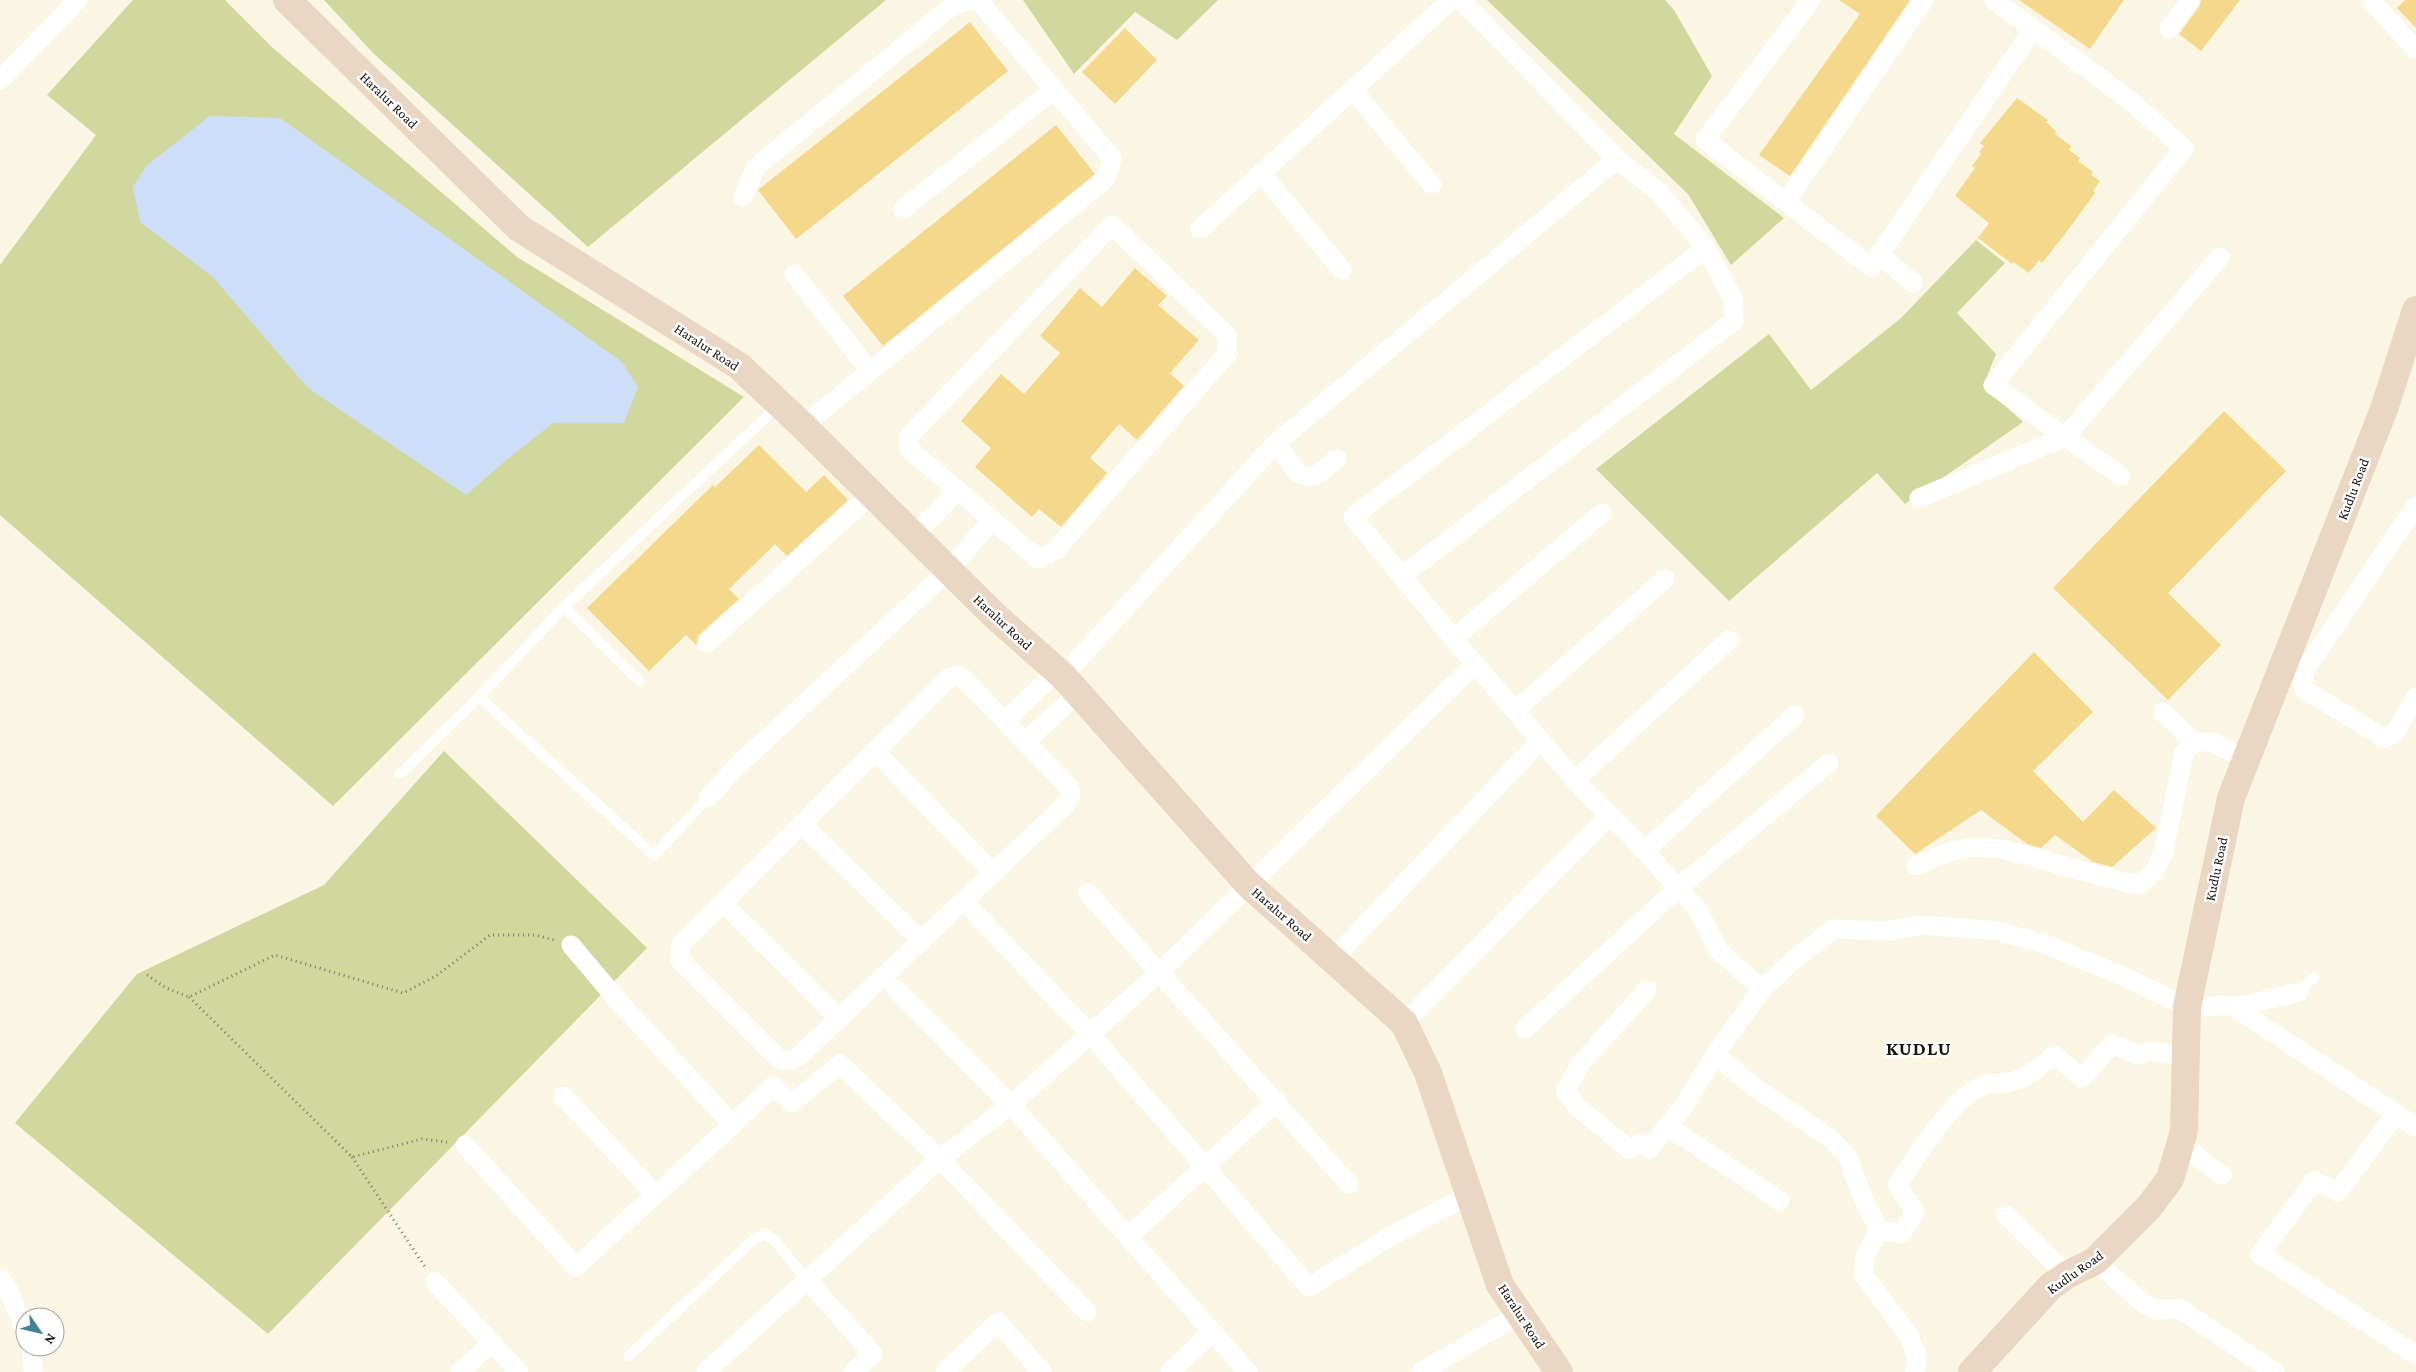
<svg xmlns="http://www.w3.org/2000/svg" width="2416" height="1372" font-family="'Crimson Pro',serif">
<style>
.green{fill:#d1d89d}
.water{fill:#cddef8}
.building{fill:#f4d98c}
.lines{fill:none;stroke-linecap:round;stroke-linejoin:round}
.path{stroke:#7d796e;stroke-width:3;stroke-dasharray:1 4;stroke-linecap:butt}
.lane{stroke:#fff;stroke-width:10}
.street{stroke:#fff;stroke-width:19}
.secondary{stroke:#e9d7c3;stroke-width:28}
.labels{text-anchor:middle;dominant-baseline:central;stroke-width:5;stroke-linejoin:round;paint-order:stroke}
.street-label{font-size:14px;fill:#15130d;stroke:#fff}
.district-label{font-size:19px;font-weight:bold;letter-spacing:1px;fill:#15130d;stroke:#fff}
</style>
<rect width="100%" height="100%" fill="#fbf5e3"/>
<g class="green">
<polygon points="133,0 225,0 273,48 517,257 744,397 333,806 0,515 0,265 96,135 47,95"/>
<polygon points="324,0 886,0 588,247 373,53"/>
<polygon points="1023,0 1218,0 1177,40 1135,12 1074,74"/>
<polygon points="1487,0 1665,0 1674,10 1712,76 1674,134 1784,218 1731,265 1688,194"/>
<polygon points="1976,240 2005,263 1957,313 1996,354 1983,386 2023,422 1905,504 1877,473 1729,601 1596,469 1769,334 1811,390 1901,318"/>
<polygon points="444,751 647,948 268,1334 15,1123 137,974 324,885"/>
</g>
<polygon class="water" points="210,116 280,118 622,362 638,387 624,423 553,423 505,461 466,495 308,388 213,277 140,222 133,187 146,166"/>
<g class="building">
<polygon points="1839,0 1910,0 1790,176 1759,155 1860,14"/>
<polygon points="2019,0 2124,0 2090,49"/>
<polygon points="2201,0 2240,0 2201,51 2179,34 2199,7"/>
<polygon points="2405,0 2416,0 2416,28 2397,8"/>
<polygon points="970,22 1008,71 796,239 758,190"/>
<polygon points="1125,28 1157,60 1115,104 1082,72"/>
<polygon points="2017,98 2048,120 2046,122 2056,131 2055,134 2071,146 2069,150 2080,158 2078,161 2093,172 2091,175 2100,181 2093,191 2095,193 2065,234 2042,263 2039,260 2029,273 2013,262 2012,264 1978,238 1989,223 1955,196 1975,168 1972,166 1981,154 1979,152 1984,146 1980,143"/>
<polygon points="1056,125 1095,174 883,346 843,296"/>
<polygon points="1135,268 1167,296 1158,305 1199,340 1170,373 1184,386 1137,440 1119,424 1090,458 1107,473 1061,527 1039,509 1032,517 975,467 991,448 961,421 1001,374 1024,394 1060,353 1040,336 1080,288 1102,307"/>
<polygon points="2224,411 2286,471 2168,593 2221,645 2168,700 2053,588"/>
<polygon points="759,445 806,492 824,475 848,500 787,556 775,544 729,589 739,599 699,635 696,645 686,635 649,671 587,608 713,485 715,487"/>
<polygon points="2034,652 2093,712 2033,771 2083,822 2114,790 2156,828 2112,867 2093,862 2055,835 2041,848 2027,844 1981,810 1915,854 1876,816"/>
</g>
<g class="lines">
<g class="path">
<polyline points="147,975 166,988 189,997 275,955 403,993 436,976 490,935 535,935 554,940"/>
<polyline points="189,997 352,1157 422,1139 447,1142"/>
<polyline points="352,1157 425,1267"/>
</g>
<g class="lane">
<polyline points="564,607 639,681"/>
<polyline points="479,697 654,855 708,798"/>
<polyline points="400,774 479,697 564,607 779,405"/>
<polyline points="2299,992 2314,977"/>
<polyline points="629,1356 754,1239 766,1234 776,1242 807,1280"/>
</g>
<g class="street">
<polyline points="1811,0 1705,140 1871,267 2033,29"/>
<polyline points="1994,0 2127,98 2184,148 1993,385 2065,437 2220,257"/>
<polyline points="2371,0 2416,50"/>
<polyline points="2169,29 2190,0"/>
<polyline points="0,80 78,0"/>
<polyline points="1353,90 1432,185"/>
<polyline points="1261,173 1342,270"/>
<polyline points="743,197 756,167 952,6 971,0"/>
<polyline points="1786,202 1924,0"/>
<polyline points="903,209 1054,90"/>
<polygon points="1112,225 1227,335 1227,354 1055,551 1038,559 909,449 909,436"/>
<polyline points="1200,229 1451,0"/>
<polyline points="1706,248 1353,517 1461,648 1580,786 1632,837 1698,910 1719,951 1762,989"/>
<polyline points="1879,254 1913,283"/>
<polyline points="794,274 870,371"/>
<polyline points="803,426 1106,179 1112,158 978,0"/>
<polyline points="1276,443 1298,473 1309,477 1318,474 1337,459"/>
<polyline points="1919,498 2065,437 2121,476"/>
<polyline points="2416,506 2305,670 2302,684 2305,690 2384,738 2395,733 2416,697"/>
<polyline points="914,536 958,490"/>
<polyline points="1402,576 1734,321 1733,299 1706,248 1660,193 1617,159 1461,0"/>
<polyline points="1453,639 1602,513"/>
<polyline points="707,643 872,494"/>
<polygon points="958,675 963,678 1068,786 1071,794 1067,803 798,1057 789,1061 779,1059 680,960 681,944 950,677"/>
<polyline points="1063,676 1276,443 1617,159"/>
<polyline points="1516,710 1665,579"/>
<polyline points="2163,712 2194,742"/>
<polyline points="1005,721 1057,671"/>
<polyline points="1025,742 1078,693"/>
<polyline points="875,751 994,874"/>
<polyline points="1575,780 1729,640"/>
<polyline points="708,798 736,767 949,570 992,520"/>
<polyline points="802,824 922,941"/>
<polyline points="1644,851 1795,715"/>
<polyline points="1916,866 1951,851 1974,847 2002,849 2127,883 2140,884 2154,872 2163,855 2184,753 2194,742 2212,742 2246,760"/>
<polyline points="1088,893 1349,1184"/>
<polyline points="723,903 840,1019"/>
<polyline points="974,912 1091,1035 1309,1287 1391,1236 1469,1195"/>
<polyline points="571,945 620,1003 733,1125"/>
<polyline points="1333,959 1541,740"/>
<polyline points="896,989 1011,1105 1248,1372"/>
<polyline points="1647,990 1581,1063 1566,1091 1576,1106 1629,1149 1642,1143 1649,1149 1683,1107 1715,1055 1762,989 1793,961 1833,929 1885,931 1923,925 1999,931 2045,944 2127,978 2187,1007 2246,1005 2299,992"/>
<polyline points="2231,1005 2416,1127"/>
<polyline points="1404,1023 1610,815"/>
<polyline points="1525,1029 1677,889 1829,763"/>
<polyline points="1715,1055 1756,1088 1831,1139 1848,1157 1863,1198 1879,1230 1865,1256 1864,1275 1910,1337 1917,1358 1915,1372"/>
<polyline points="563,1096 654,1193"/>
<polyline points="2396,1114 2338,1192 2314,1181 2260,1254 2416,1355"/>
<polyline points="1667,1126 1780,1201"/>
<polyline points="2181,1144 2222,1175"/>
<path d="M465 1145 576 1267C641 1206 710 1148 773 1086L792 1103 840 1064 940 1159 1087 1312"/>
<polyline points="2006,1215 2067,1275"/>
<path d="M1879 1230 1901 1234 1915 1212 1897 1185C1916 1158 1954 1094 1985 1085 1991 1083 1999 1084 2005 1083 2025 1081 2039 1067 2054 1055L2082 1078 2112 1044 2138 1055 2151 1051 2185 1057"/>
<polyline points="1128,1237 1277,1101"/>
<polyline points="2095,1261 2143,1303 2157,1310 2180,1309 2275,1372"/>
<polyline points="0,1278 7,1287 25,1330"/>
<polyline points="807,1280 873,1354 853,1372"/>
<polyline points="435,1282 519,1372"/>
<polyline points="32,1347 33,1372"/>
<polyline points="460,1372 492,1343"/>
<polyline points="706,1372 940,1159 1011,1105 1160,972 1475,664"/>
<polyline points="945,1372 998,1322 1042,1372"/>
<polyline points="1170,1372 1212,1332"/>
<polyline points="1421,1372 1520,1314"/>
</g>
<g class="secondary">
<polyline points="287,0 519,228 739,366 803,426 995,616 1063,676 1248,884 1404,1023 1428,1073 1500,1285 1559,1372"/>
<polyline points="1972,1372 2051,1286 2067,1275 2095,1261 2149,1207 2170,1179 2184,1131 2187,1007 2231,798 2384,409 2416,310"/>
</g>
</g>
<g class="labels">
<g class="street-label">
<text transform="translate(389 100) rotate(44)">Haralur Road</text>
<text transform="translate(707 347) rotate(33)">Haralur Road</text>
<text transform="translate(2353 489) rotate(-69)">Kudlu Road</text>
<text transform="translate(1003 622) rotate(43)">Haralur Road</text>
<text transform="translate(2216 869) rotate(-78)">Kudlu Road</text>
<text transform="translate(1282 914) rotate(41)">Haralur Road</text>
<text transform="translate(2075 1272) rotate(-35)">Kudlu Road</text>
<text transform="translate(1522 1316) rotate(57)">Haralur Road</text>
</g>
<g class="district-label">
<text x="1919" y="1048">KUDLU</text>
</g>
</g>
<g transform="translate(40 1332) rotate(124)"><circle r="24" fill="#ffffff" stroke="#a1a19e"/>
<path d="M0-4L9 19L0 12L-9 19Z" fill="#438397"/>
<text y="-8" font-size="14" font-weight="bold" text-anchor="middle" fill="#15130d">N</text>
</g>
</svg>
